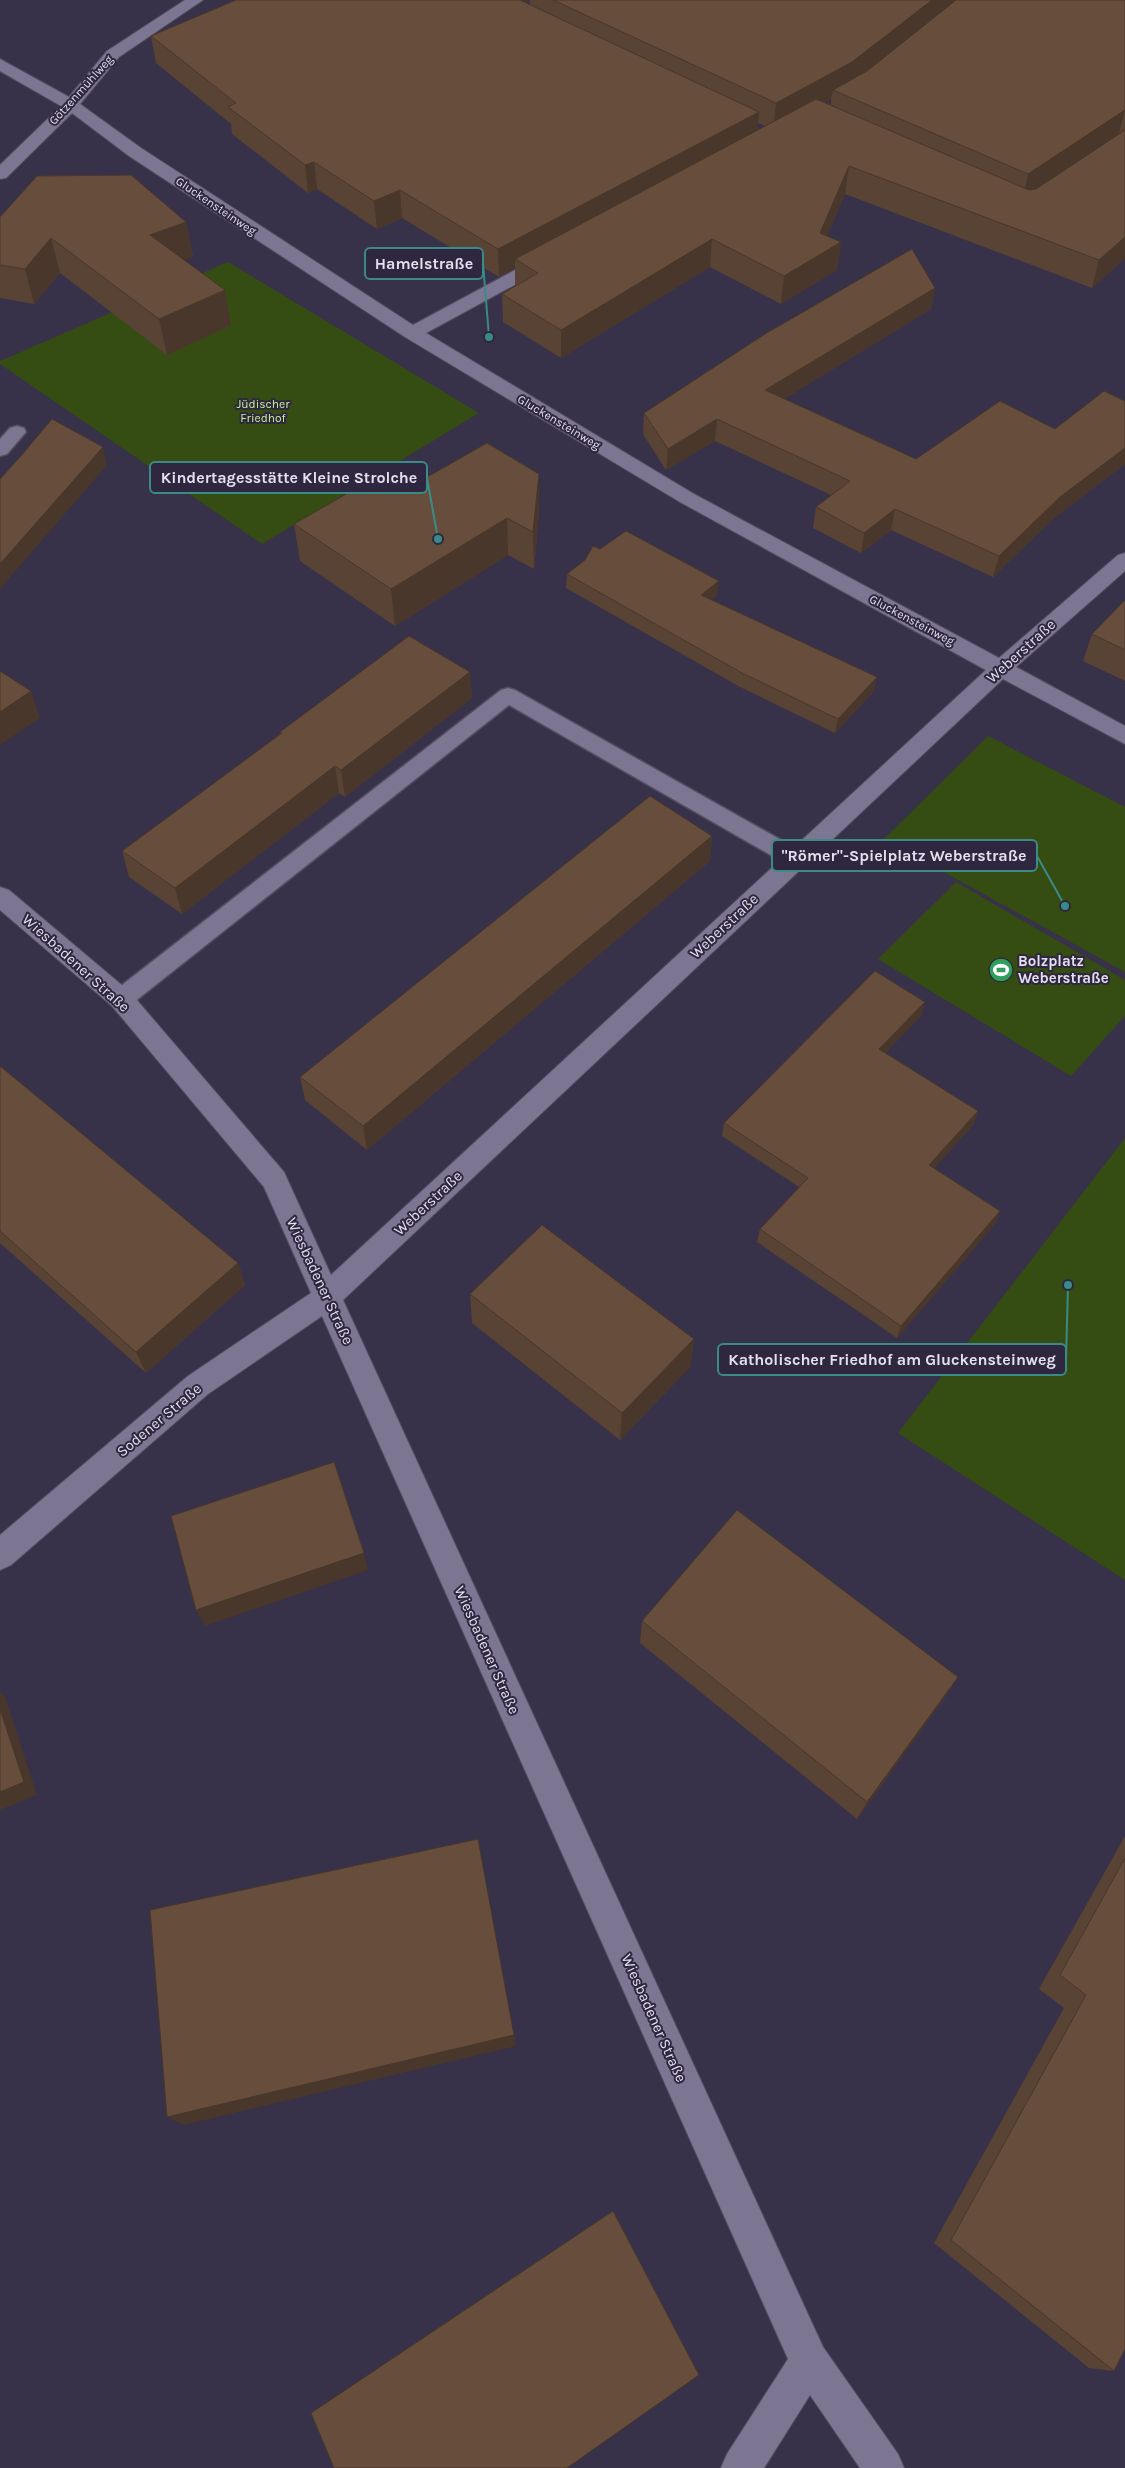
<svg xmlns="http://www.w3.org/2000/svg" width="1125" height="2468" font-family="Karla,sans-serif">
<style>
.green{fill:#354d13}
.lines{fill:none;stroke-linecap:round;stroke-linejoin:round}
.service-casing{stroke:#524d61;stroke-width:3}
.minor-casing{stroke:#524d61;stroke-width:2}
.service{fill:#7d7692;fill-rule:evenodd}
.minor{fill:#7d7692;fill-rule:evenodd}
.wall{fill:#594334;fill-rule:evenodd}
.shaded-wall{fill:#48372a}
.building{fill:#674e3c;stroke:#48372a}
.labels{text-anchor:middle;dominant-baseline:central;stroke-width:4;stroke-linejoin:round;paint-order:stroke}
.far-street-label{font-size:12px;fill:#e4e0f0;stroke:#2e273f}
.far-park-label{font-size:12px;fill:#c8f595;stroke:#2e273f}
.street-label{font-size:15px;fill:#e4e0f0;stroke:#2e273f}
.poi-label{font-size:15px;font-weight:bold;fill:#e4e0f0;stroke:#2e273f;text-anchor:start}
.leader{fill:none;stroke:#3a8b88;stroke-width:2}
.callout-dot{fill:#3a8b88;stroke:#2e273f;stroke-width:2}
.callout{fill:#2e273f;stroke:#3a8b88;stroke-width:2}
.callout-label{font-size:16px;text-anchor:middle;font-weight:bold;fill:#e4e0f0}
</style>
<rect width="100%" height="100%" fill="#38314a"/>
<g class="green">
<polygon points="228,262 479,413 262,544 0,364 0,361"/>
<polygon points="988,736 1125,807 1125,972 884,839"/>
<polygon points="956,882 1125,980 1125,1016 1071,1076 878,959"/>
<polygon points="1125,1138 1125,1580 898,1433"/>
</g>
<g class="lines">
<g class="service-casing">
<g id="service">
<polygon points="17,426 24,428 26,432 7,454 0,456 0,439 10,428"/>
<polygon points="508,688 515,690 804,853 807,859 804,865 796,867 788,865 509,705 129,1006 121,1008 113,1006 109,999 113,992 501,690"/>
</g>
</g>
<g class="minor-casing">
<polygon id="minor" points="185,0 203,0 119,57 80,104 141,148 413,325 541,256 553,256 556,260 553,264 426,333 694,494 999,658 1118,555 1125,553 1125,571 1016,667 1125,726 1125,744 1003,679 343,1300 823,2347 898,2454 904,2468 860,2468 810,2395 764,2468 721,2468 727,2454 788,2359 322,1316 208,1394 11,1565 0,1570 0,1535 188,1376 311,1293 264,1187 112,1006 0,910 0,887 9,890 130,992 284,1172 331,1275 986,670 680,502 405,337 129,156 72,113 6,178 0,179 0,165 61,106 0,71 0,59 69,97 107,51"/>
</g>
<use href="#service" class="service"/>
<use href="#minor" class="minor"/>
</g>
<g class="wall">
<path d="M530 0H1125V258L1092 288 845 194 827 236 841 242 837 270 781 304 710 267 561 358 503 322 502 294 515 286V268L499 277 402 218 377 229 317 189 308 193 232 134 231 124 156 63 151 36 530 0 525 2 530 5ZM831 99V105L825 102ZM758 123 765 126 758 130Z"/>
<polygon points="0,217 186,222 193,257 184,260 225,290 231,325 167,355 60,273 34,304 0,298"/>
<polygon points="935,288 931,309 784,399 916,459 1055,429 1125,401 1125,464 1054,518 993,577 891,530 861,553 813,528 816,507 831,495 715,441 666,470 643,434 644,413"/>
<polygon points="539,474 539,512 534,569 508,555 395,626 300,561 294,524 429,476"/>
<polygon points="600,549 717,596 711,600 874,691 835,733 740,687 566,588 567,574"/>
<polygon points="1125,600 1125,681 1083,661 1092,634"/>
<polygon points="470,672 472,698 345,797 339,793 182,914 129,877 122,851 280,734 280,732"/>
<polygon points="712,836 710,861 367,1150 305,1100 300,1077"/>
<polygon points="925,1002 921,1016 885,1053 978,1111 973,1125 934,1168 1000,1211 995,1224 897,1338 757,1242 760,1229 799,1187 722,1136 724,1123"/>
<polygon points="0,1066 238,1263 245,1285 146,1373 0,1243"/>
<polygon points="470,1294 694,1339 690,1367 620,1440 472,1323"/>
<polygon points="642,1621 958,1677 945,1697 857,1819 640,1643"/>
<polygon points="1125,1836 1125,2349 1114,2371 1089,2368 934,2243 1064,2008 1039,1989"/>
</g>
<g class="shaded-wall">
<polygon points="513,0 530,0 513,8"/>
<polygon points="932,0 962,0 841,93 833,90 831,99 773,130 776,103"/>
<polygon points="1125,110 1118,137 1022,202 1028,174"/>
<polygon points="759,112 757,139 515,259 515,268 499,277 498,249"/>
<polygon points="314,162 317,189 308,193 305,165"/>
<polygon points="849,166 845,194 819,255 841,242 837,270 781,304 784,276 820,233"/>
<polygon points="400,190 402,218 377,229 374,201"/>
<polygon points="186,222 193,257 157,271 150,235"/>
<polygon points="1125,237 1125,258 1092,288 1099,260"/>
<polygon points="51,238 60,273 34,304 25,269"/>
<polygon points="712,239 710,267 561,358 561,330"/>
<polygon points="935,288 931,309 763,412 765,390"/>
<polygon points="225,290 231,325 167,355 159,319"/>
<polygon points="717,419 715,441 666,470 668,449"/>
<polygon points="103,447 107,465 0,589 0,564"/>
<polygon points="1125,448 1125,464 1054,518 993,577 999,556 1060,497"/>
<polygon points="539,474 539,512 534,569 533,532"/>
<polygon points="895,509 891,530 861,553 864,533"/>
<polygon points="507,518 508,555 395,626 391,589"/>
<polygon points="719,581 717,596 699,610 701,595"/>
<polygon points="470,672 472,698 345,797 341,770"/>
<polygon points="877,677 874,691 835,733 838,719"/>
<polygon points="31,691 40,718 0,745 0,712"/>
<polygon points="335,766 339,793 182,914 175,888"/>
<polygon points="712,836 710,861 367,1150 363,1126"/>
<polygon points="925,1002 921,1016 875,1063 879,1049"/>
<polygon points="978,1111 973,1125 925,1178 929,1165"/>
<polygon points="1000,1211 995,1224 897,1338 901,1326"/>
<polygon points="238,1263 245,1285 146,1373 136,1352"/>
<polygon points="694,1339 690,1367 620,1440 622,1413"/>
<polygon points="364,1553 368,1570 205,1626 196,1610"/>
<polygon points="958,1677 945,1697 857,1819 867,1802"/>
<polygon points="0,1692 5,1697 37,1795 0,1810"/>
<polygon points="514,2035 516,2046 184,2125 167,2117"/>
</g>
<g class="building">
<polygon points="236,0 520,0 759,112 498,249 400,190 374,201 314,162 305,165 228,107 236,103 151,36"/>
<polygon points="553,0 932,0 852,62 776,103"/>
<polygon points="956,0 1125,0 1125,110 1028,174 833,90 867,71"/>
<polygon points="816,99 1029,190 1036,189 1125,130 1125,237 1099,260 849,166 820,233 841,242 784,276 712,239 561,330 502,294 538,273 515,259"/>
<polygon points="131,175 186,222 150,235 225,290 159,319 51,238 25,269 0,265 0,217 37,176"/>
<polygon points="912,249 935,288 765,390 916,459 1000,401 1055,429 1104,391 1125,401 1125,448 1060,497 999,556 895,509 864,533 816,507 850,481 717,419 668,449 644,413 765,334"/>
<polygon points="52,419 103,447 0,564 0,479 20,457"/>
<polygon points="487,443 539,474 533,532 507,518 391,589 294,524 404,461 429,476"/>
<polygon points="626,531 719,581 701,595 877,677 838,719 742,673 567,574 585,560 593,546 600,549"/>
<polygon points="1125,600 1125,650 1092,634"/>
<polygon points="409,636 470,672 341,770 335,766 175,888 122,851 282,733 280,732"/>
<polygon points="0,671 31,691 0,712"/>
<polygon points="650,796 712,836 363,1126 300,1077"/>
<polygon points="875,971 925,1002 879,1049 978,1111 929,1165 1000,1211 901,1326 760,1229 808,1178 724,1123"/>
<polygon points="0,1066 238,1263 136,1352 0,1231"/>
<polygon points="542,1225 694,1339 622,1413 470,1294"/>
<polygon points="334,1462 364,1553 196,1610 171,1516"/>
<polygon points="737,1510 958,1677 867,1802 642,1621"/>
<polygon points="0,1709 24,1782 0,1792"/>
<polygon points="478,1839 514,2035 167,2117 150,1910"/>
<polygon points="1125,1858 1125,2349 1114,2371 951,2240 1086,1995 1060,1975"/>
<polygon points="613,2211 699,2375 567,2468 334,2468 311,2413"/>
</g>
<defs>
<g id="stadium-disc" transform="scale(1.25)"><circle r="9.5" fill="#2e9e5b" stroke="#2e273f"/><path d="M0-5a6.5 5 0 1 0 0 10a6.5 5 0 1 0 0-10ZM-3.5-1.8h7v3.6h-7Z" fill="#fff"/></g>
</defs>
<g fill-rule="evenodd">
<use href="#stadium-disc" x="1001" y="970"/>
</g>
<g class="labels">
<g class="far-street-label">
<text transform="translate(81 90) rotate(-48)">Götzenmühlweg</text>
<text transform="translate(216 206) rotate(34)">Gluckensteinweg</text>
<text transform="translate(559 422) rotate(31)">Gluckensteinweg</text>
<text transform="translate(912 620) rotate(28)">Gluckensteinweg</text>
</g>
<g class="far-park-label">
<text x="263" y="404">Jüdischer<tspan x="263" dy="14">Friedhof</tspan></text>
</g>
<g class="street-label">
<text transform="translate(1021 651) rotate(-42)">Weberstraße</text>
<text transform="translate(724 926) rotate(-43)">Weberstraße</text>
<text transform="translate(76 963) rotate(42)">Wiesbadener Straße</text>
<text transform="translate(428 1203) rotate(-43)">Weberstraße</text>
<text transform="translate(320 1281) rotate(65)">Wiesbadener Straße</text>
<text transform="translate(159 1420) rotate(-40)">Sodener Straße</text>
<text transform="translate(487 1650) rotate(66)">Wiesbadener Straße</text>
<text transform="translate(654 2018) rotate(66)">Wiesbadener Straße</text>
</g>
<g class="poi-label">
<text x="1018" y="961">Bolzplatz<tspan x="1018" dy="17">Weberstraße</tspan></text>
</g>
</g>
<path class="leader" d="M489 337L483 263M438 539L427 478M1065 906L1037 856M1068 1285L1066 1359"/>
<g class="callout-dot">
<circle cx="489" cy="337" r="5"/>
<circle cx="438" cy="539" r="5"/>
<circle cx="1065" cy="906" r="5"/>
<circle cx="1068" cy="1285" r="5"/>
</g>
<g class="callout">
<rect x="365" y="248" width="118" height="31" rx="5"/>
<rect x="150" y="462" width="277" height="31" rx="5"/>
<rect x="772" y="840" width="265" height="31" rx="5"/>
<rect x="718" y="1344" width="348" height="31" rx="5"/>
</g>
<g class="callout-label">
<text x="424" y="269">Hamelstraße</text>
<text x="289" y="483">Kindertagesstätte Kleine Strolche</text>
<text x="904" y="861">"Römer"-Spielplatz Weberstraße</text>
<text x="892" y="1365">Katholischer Friedhof am Gluckensteinweg</text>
</g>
</svg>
